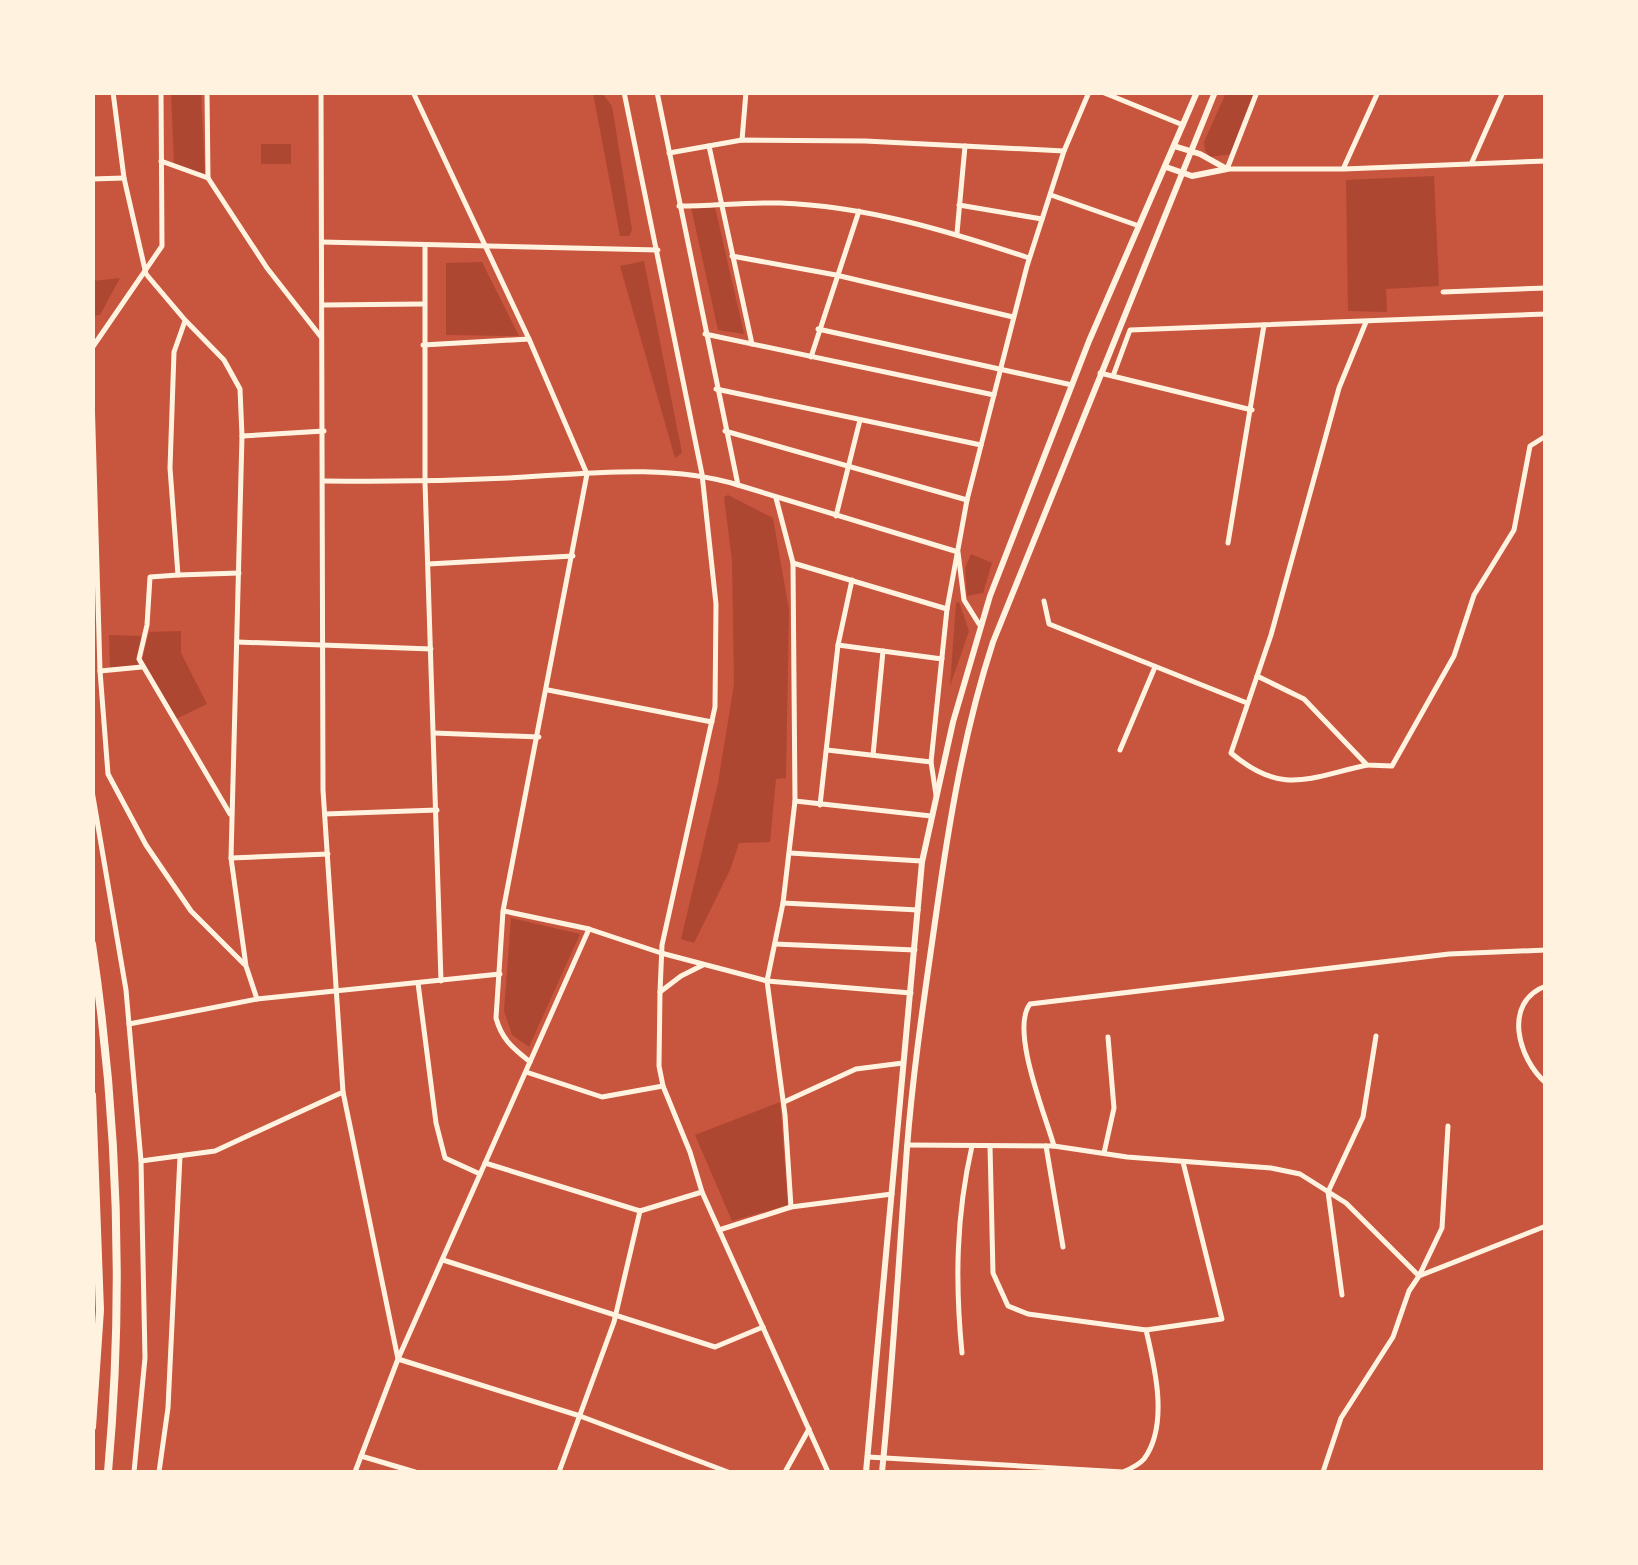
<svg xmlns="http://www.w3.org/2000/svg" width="1638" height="1565" font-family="Literata,serif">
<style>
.green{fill:#ae4732}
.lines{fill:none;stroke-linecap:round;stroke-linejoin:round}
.minor{stroke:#fff3e0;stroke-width:5}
.secondary{stroke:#fff3e0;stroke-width:6}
.trunk{stroke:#fff3e0;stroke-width:8}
</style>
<rect width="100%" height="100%" fill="#c8553d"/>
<g class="green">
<polygon points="171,93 201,93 205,174 174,164"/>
<polygon points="593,93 602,93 612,106 632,230 629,236 620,236"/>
<polygon points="1226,93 1257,93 1231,154 1210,157 1205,150 1204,142"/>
<rect x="261" y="144" width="30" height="20"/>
<polygon points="1434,176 1439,286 1386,289 1387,312 1348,311 1346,180"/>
<polygon points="691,207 715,207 744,334 718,330"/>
<polygon points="644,261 682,453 675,458 620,266"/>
<polygon points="482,262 519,336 446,335 446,263"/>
<polygon points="120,278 100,315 93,316 93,281"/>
<polygon points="728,495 773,518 789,610 786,778 776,779 770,842 739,843 730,870 694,943 681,939 718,783 734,684 732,561 724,497"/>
<polygon points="971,554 992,563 983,593 967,596 965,568"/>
<polygon points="959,602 969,631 950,686 956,603"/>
<polygon points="181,631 181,653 207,704 176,719 142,660 149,632"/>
<polygon points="109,635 144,636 137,665 110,668"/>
<polygon points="511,918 580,934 529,1047 512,1035 504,1011"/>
<polygon points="780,1102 788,1205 732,1221 695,1135"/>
</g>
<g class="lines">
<g class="minor">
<polyline points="113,92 124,178 146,274 185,320 224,360 240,389 242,436 231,858 246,966 257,999"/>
<polyline points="207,92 208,178 267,268 321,337"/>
<polyline points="321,92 323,790 343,1092 398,1359 580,1416 728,1472"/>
<path d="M413 92 529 339 587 474 503 911 496 1018C502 1040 513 1048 530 1062"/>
<polyline points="624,92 702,474 716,604 715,707 662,945 660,992 659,1066 663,1086 690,1152 702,1192 828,1472"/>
<polyline points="657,92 738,485 958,552 964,600 979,624"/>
<polyline points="1102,92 1183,125"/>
<polyline points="1257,92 1227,169 1344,169 1546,161"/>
<polyline points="742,140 746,92"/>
<polyline points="709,146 752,344"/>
<polyline points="669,153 742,140 865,141 1064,151"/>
<polyline points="161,161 208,178"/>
<polyline points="1472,162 1503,92"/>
<polyline points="1344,167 1378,92"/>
<polyline points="92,179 124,178"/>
<polyline points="1051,195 1139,226"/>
<polyline points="959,205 1042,219"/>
<path d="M679 206C713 206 747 202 780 203 866 206 948 231 1029 258"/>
<polyline points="957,233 965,146"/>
<polyline points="322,242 658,250"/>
<polyline points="425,245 425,482 441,981"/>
<polyline points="732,256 836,275 1013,317"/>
<polyline points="1443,292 1546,288"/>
<polyline points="323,305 423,304"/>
<polyline points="185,321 174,352 170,468 178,575 150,577 147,625 139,659 230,814"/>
<path d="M1366 322 1339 388 1271 635 1231 753C1282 796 1308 778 1367 765"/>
<polyline points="818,329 1072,385"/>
<polyline points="705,334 994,395"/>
<polyline points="423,345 529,339"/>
<polyline points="92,348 162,246 161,92"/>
<polyline points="811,357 859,211"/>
<polyline points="1100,373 1252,410"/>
<polyline points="1113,376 1130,330 1546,314"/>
<polyline points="716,389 981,445"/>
<polyline points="92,395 100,671 108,774 146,845 191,911 244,964"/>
<polyline points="725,431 967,500"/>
<polyline points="242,436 324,431"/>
<path d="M324 481C386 482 447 481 509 478 584 474 666 463 738 485"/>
<polyline points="776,498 793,563 795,801 783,903 767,981 785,1115 791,1207"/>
<polyline points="836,516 860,420"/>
<polyline points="1228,543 1264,325"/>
<polyline points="793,563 947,609"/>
<polyline points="428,564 573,556"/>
<polyline points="178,575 239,573"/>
<polyline points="1044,601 1049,624 1247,703"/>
<polyline points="237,642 431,649"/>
<polyline points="838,645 942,659"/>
<polyline points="100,671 142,667"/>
<polyline points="1257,676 1304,699 1367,765 1392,766 1454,656 1474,595 1514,530 1530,446 1546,436"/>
<polyline points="548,690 712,722"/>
<polyline points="434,733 539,737"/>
<polyline points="827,750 931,762"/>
<polyline points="1120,750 1155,667"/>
<polyline points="873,755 883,651"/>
<polyline points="92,791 126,990 141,1161 145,1358 134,1472"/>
<polyline points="936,795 931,762 947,609 967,500 1027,266 1064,151 1089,92"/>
<polyline points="795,801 931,816"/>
<polyline points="820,805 838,645 852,580"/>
<polyline points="325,814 437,810"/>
<polyline points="790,853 921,861"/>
<polyline points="231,858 328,854"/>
<polyline points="783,903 918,910"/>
<polyline points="504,911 589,929 661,953 767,981 911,993"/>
<polyline points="775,944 915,950"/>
<polyline points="418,983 436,1123 445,1158 480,1174"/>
<path d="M1546 986C1502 1002 1518 1059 1546 1083"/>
<polyline points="660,992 681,976 703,965"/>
<polyline points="129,1024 257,999 500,974"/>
<polyline points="526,1072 602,1097 663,1086"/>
<polyline points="784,1102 856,1069 903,1063"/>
<polyline points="907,1145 1054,1146 1127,1157 1271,1168 1300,1174 1346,1203 1419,1276 1442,1228 1448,1126"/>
<polyline points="1046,1146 1063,1247"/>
<path d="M1054 1146C1045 1114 1010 1030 1030 1004L1449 954 1546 950"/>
<polyline points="1104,1153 1114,1108 1108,1037"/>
<polyline points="141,1161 215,1151 343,1092"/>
<polyline points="485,1163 640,1211 702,1192"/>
<polyline points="719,1230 791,1207 892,1194"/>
<polyline points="443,1260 715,1347 763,1327"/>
<polyline points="1342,1295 1328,1192 1363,1117 1376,1036"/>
<polyline points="1146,1330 1222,1319 1183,1162"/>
<path d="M962 1353C955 1282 956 1216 972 1146"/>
<polyline points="361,1456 415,1472"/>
<path d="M868 1457 1123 1472C1130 1469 1139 1465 1144 1459 1169 1425 1155 1368 1146 1330L1028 1314 1008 1306 993 1273 990 1146"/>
<polyline points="159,1472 168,1408 180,1156"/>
<polyline points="355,1472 398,1359 589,929"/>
<polyline points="559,1472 614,1322 640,1211"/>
<polyline points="785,1472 809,1429"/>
<polyline points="1323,1472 1341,1418 1393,1337 1409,1291 1419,1276 1546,1226"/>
</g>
<g class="secondary">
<polyline points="1166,167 1192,176 1227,169 1200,154 1174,146"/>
<polyline points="866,1472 922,862 953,722 990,596 1089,341 1197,92"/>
<path d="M882 1472C893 1364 899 1256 907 1148 913 1070 925 992 936 915 949 822 964 731 993 642L1215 92"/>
</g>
<g class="trunk">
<path d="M92 944C118 1120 124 1295 108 1472"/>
<polyline points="92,1095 100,1310 92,1427"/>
</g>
</g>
<rect width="1638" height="1565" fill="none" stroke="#fff3e0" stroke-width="190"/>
</svg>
